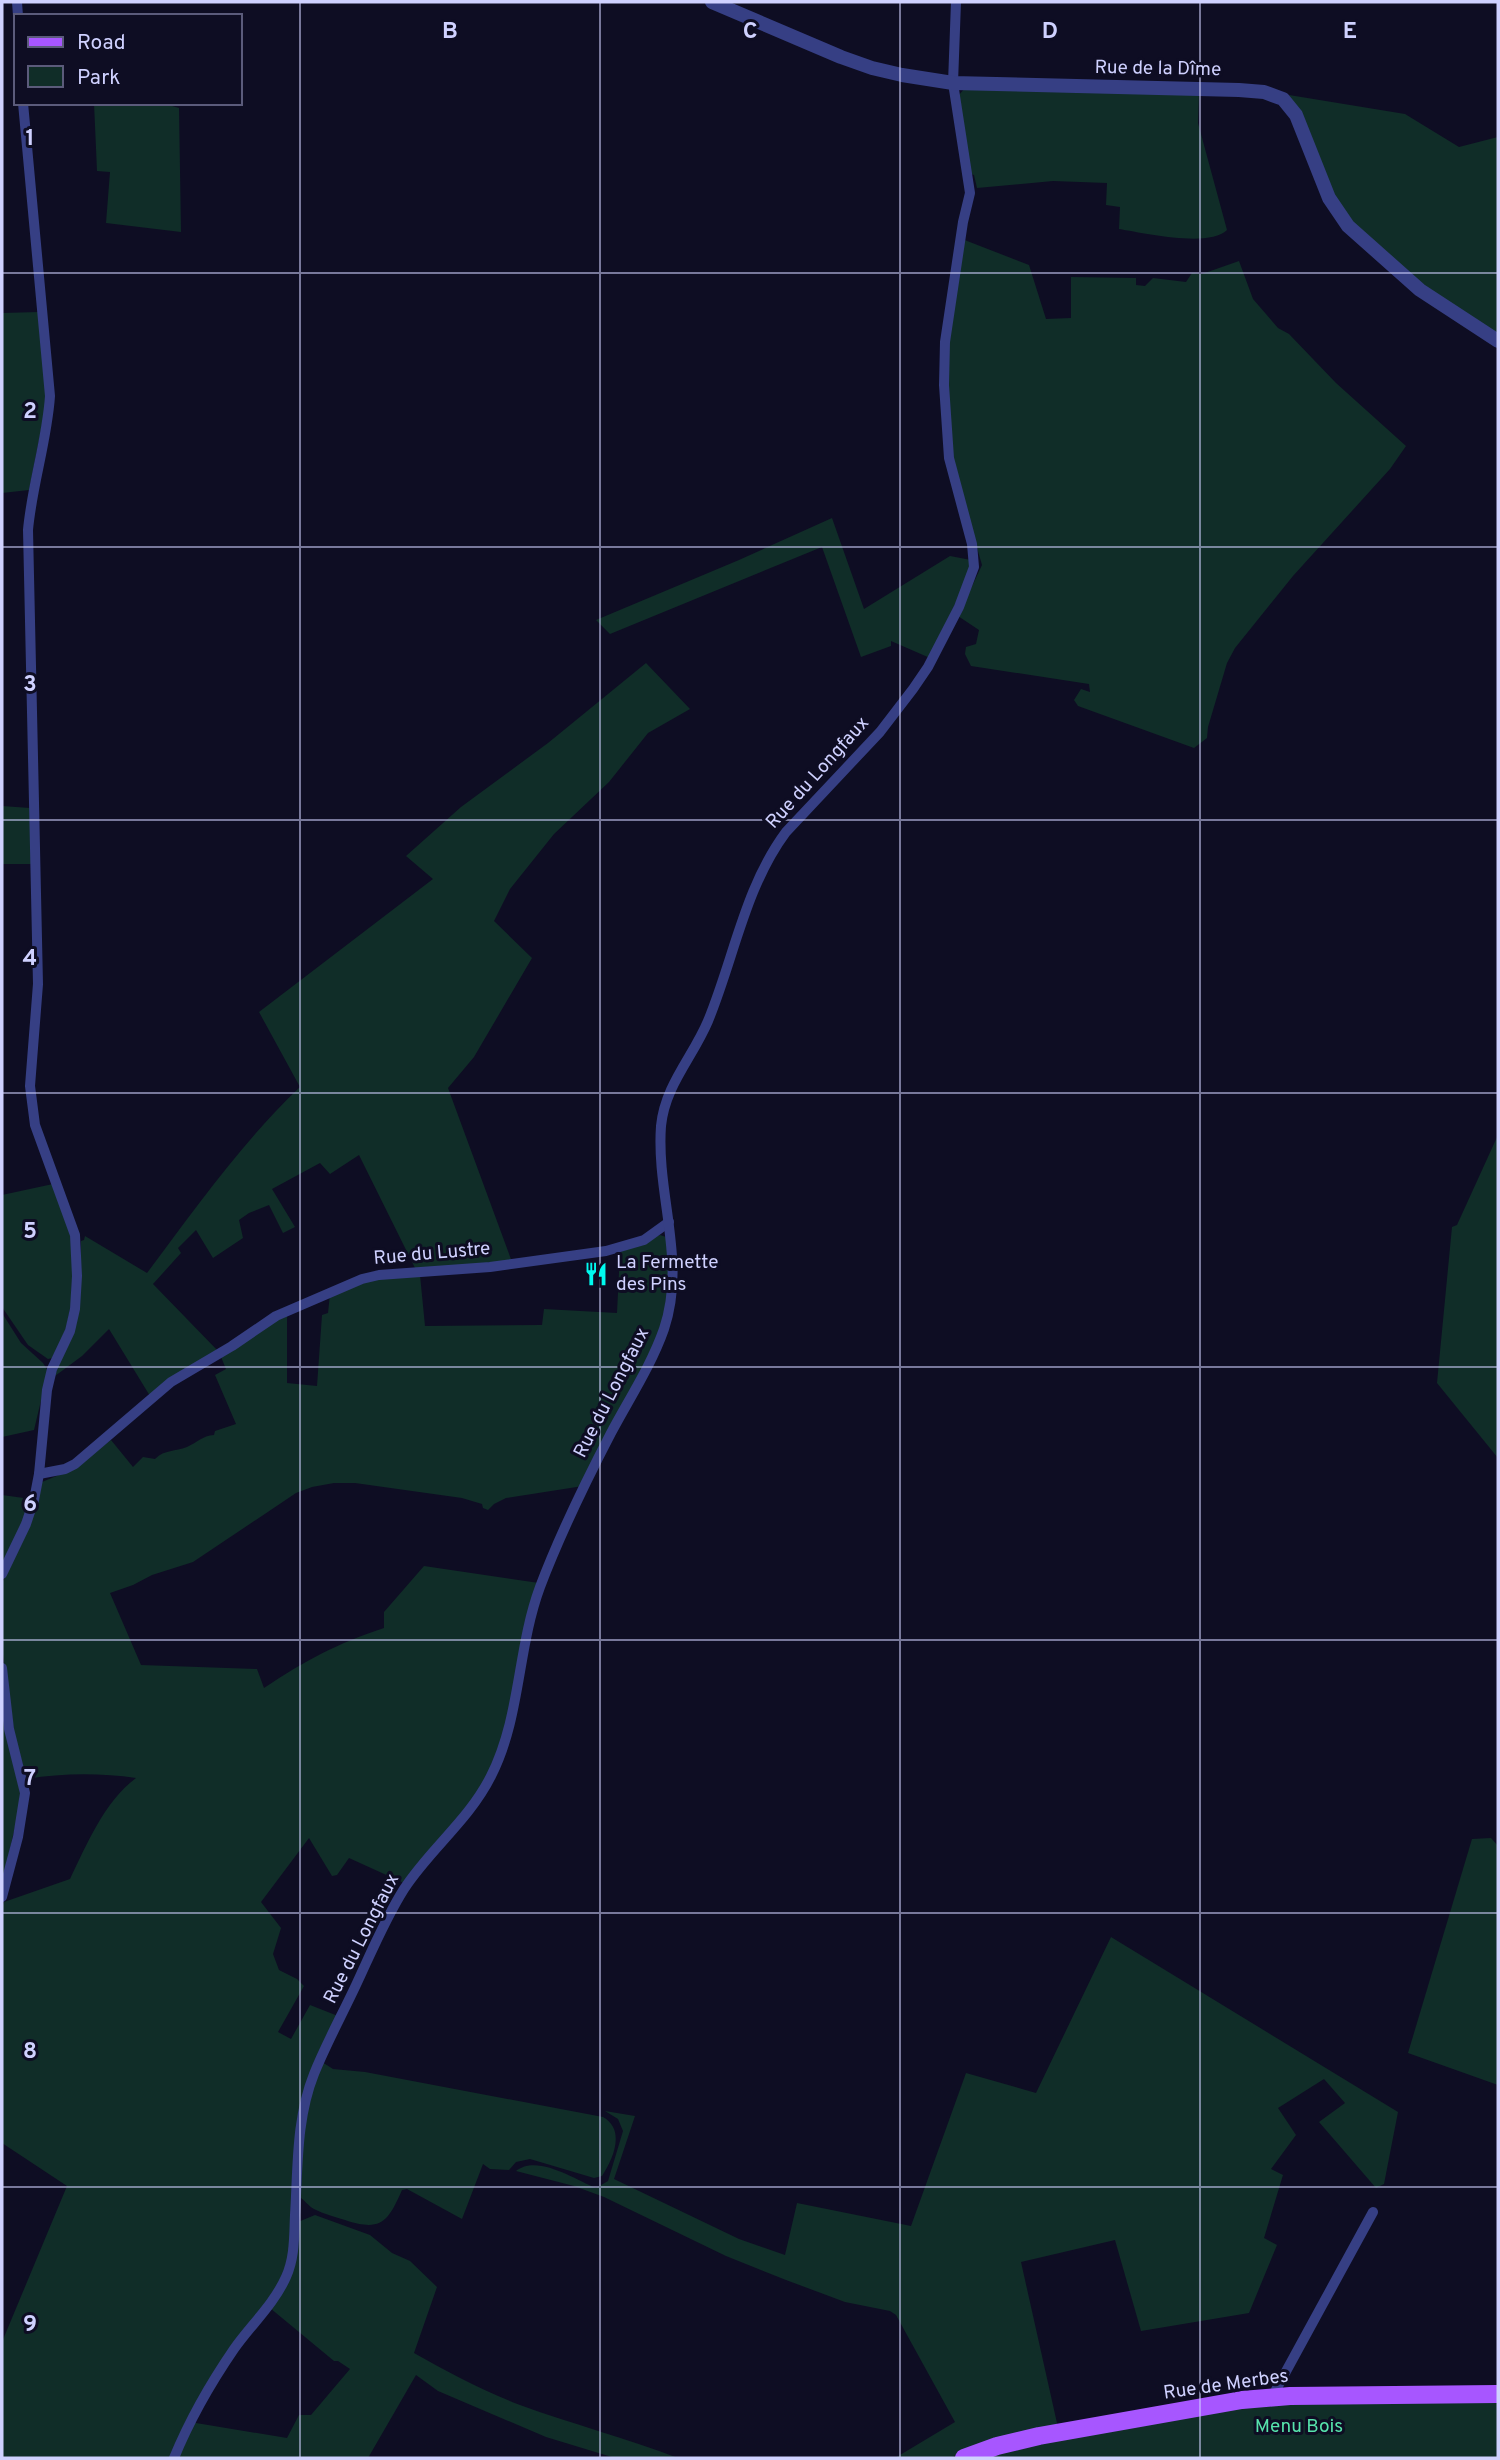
<svg xmlns="http://www.w3.org/2000/svg" width="1500" height="2460" font-family="Overpass,sans-serif">
<style>
.green{fill:#102d28}
.lines{fill:none;stroke-linecap:round;stroke-linejoin:round}
.minor{stroke:#363f84;stroke-width:10}
.tertiary{stroke:#363f84;stroke-width:14}
.primary{stroke:#a756ff;stroke-width:18}
.grid{fill:none;stroke:#cfd1ff;stroke-width:2;stroke-opacity:0.55}
.labels{text-anchor:middle;dominant-baseline:central;stroke-width:6;stroke-linejoin:round;paint-order:stroke}
.street-label{font-size:19px;fill:#cfd1ff;stroke:#0e0d23}
.poi-label{font-size:19px;fill:#cfd1ff;stroke:#0e0d23;text-anchor:start}
.park-label{font-size:19px;fill:#57e3ac;stroke:#0e0d23}
.grid-label{font-size:23px;text-anchor:middle;font-weight:bold;fill:#cfd1ff;stroke:#0e0d23;stroke-width:6;stroke-linejoin:round;paint-order:stroke}
</style>
<rect width="100%" height="100%" fill="#0e0d23"/>
<g class="green">
<path d="M964 89 1199 93 1198 123 1227 230C1209 248 1144 233 1119 229L1120 207 1106 205 1107 183 1053 181 977 188 974 175 971 174 959 95Z"/>
<polygon points="1289,95 1405,114 1459,147 1498,137 1498,337 1426,290 1342,214"/>
<polygon points="94,103 162,103 179,108 181,232 106,223 110,172 97,171"/>
<polygon points="962,239 1029,265 1046,319 1071,318 1071,277 1136,278 1136,285 1145,286 1153,278 1186,282 1192,273 1202,274 1239,261 1253,299 1278,328 1289,334 1336,383 1406,446 1390,469 1293,576 1235,648 1227,663 1208,727 1207,738 1194,748 1078,706 1074,700 1081,689 1090,692 1089,684 971,666 965,654 966,647 976,644 979,630 958,616 982,565 953,464 946,371"/>
<polygon points="39,312 45,370 45,410 29,490 2,493 2,313"/>
<polygon points="832,518 864,609 950,556 971,560 970,572 930,658 891,641 891,646 861,657 822,547 610,634 596,620 739,560"/>
<path d="M646 663 690 709 648 733 609 782 554 834 510 889 494 921 532 958 474 1057 448 1088 512 1262 416 1270 359 1155 330 1174 320 1163 272 1189 295 1227 283 1233 269 1205 249 1213 239 1220 243 1238 213 1258 196 1230 178 1248 181 1253 153 1284 218 1351 150 1396 109 1329 82 1356 55 1376 81 1284V1241L84 1240 85 1236 147 1273C195 1209 242 1142 300 1087L259 1012 433 879 406 856 461 807 548 743Z"/>
<polygon points="2,806 30,808 32,864 2,864"/>
<polygon points="1498,1135 1498,1458 1437,1383 1452,1227 1457,1225"/>
<polygon points="53,1184 70,1232 73,1256 71,1304 66,1329 52,1358 48,1359 28,1345 2,1307 2,1195"/>
<path d="M660 1235 666 1237 670 1284 661 1330 583 1486 506 1498 494 1504 488 1510 483 1508 482 1504 462 1498 355 1483H334L312 1487 296 1493 193 1562 152 1575 133 1585 110 1593 141 1665 257 1669 264 1688C306 1660 336 1644 384 1628V1612L424 1566 539 1583 510 1718 483 1786 404 1883 349 1858 337 1875 332 1876 309 1838 261 1902 281 1928 273 1954 279 1970 297 1979 304 1986 278 2032 291 2039 310 2005 338 2016 309 2082 291 2249 283 2276 190 2422 287 2438 299 2415H311L350 2369 338 2361H334L270 2308 286 2283 298 2222 315 2215 370 2235 392 2253 410 2261 437 2287 414 2353C448 2372 483 2391 520 2405 572 2424 626 2438 678 2458H615L546 2437 438 2391 416 2375 368 2458H2V2342L67 2186 2 2143V1908L4 1902 70 1879C87 1844 104 1802 136 1778 101 1773 62 1773 27 1779L15 1737 2 1648V1583L21 1545 42 1482 71 1470 111 1440 133 1467 143 1457 155 1459C165 1449 175 1452 187 1447 198 1442 202 1436 214 1435L215 1431 236 1424 215 1375 226 1369 221 1357 287 1313V1383L317 1386 322 1315 328 1313 330 1294 370 1280 420 1275 425 1326 542 1325 544 1309 617 1313 620 1252Z"/>
<polygon points="2,1313 21,1343 43,1363 48,1371 34,1430 2,1437"/>
<polygon points="2,1495 31,1499 26,1515 2,1566"/>
<polygon points="2,1716 20,1792 19,1809 2,1884"/>
<polygon points="1491,1838 1498,1846 1498,2085 1408,2053 1472,1839"/>
<path d="M1111 1937 1398 2112 1384 2184 1376 2188 1319 2122 1345 2103 1324 2079 1278 2108 1296 2135 1271 2169 1283 2175 1264 2238 1277 2245 1249 2313 1141 2331 1115 2240 1021 2262 1059 2432 1215 2405 1498 2394V2458H964L966 2451 950 2458H895L955 2422 896 2315 890 2311 845 2302 786 2280 726 2256 604 2197 574 2186 516 2171C537 2154 574 2179 596 2188L608 2181 623 2131 618 2119 605 2111 635 2116 614 2179 739 2239 785 2255 797 2203 911 2226 966 2073 1036 2093Z"/>
<path d="M322 2062 333 2069 365 2072 603 2117C626 2130 613 2159 602 2176L594 2178 530 2159 516 2162 509 2170 490 2169 483 2164 462 2219 407 2189 402 2190C388 2222 381 2232 345 2220 335 2217 324 2214 314 2209 308 2206 305 2200 298 2196L307 2106Z"/>
</g>
<g class="lines">
<g class="minor">
<polyline points="17,2 18,16"/>
<polyline points="39,1474 65,1469 75,1464 171,1382 232,1346 276,1316 362,1279 379,1275 490,1267 606,1251 644,1240 669,1222"/>
<path d="M2 1574 26 1524 34 1500 39 1474 47 1390 52 1369 70 1331 75 1309 77 1276 75 1235 35 1125 30 1086 38 984 28 530C32 485 47 441 50 396L23 103"/>
<polyline points="2,1668 9,1729 25,1793 18,1837 2,1897"/>
<polyline points="1272,2397 1373,2212"/>
<path d="M174 2458C190 2419 210 2384 234 2349 251 2325 274 2304 286 2277 295 2257 294 2236 295 2215 298 2168 296 2119 314 2074 326 2044 342 2015 356 1985 371 1953 385 1919 404 1889 430 1849 469 1820 491 1776 521 1717 517 1649 540 1587 560 1534 585 1483 611 1433 629 1399 651 1366 664 1329 687 1261 656 1195 661 1126 665 1085 693 1057 708 1021 734 958 745 887 786 832L880 732 913 689 928 667 959 607 974 567 972 544 949 458 944 385 945 342 963 222 970 193 953 83 956 2"/>
</g>
<polyline class="tertiary" points="712,2 841,57 872,68 902,75 953,83 1239,90 1264,92 1283,99 1296,115 1329,198 1348,226 1420,290 1498,341"/>
<polyline class="primary" points="964,2458 997,2446 1039,2436 1242,2400 1290,2396 1498,2394"/>
</g>
<path class="grid" d="M300 2V2458M600 2V2458M900 2V2458M1200 2V2458M2 273H1498M2 547H1498M2 820H1498M2 1093H1498M2 1367H1498M2 1640H1498M2 1913H1498M2 2187H1498"/>
<defs>
<g id="restaurant-bare" transform="scale(1.89)"><path d="M-5-6h1v4h1v-4h1v4h1v-4h1v5L-1.5 .5V6h-2V.5L-5-1ZM5-6V6H3V1.5H1.5Q1.5-4 5-6Z" fill="#00faef" stroke="#0e0d23" stroke-width="2.5" paint-order="stroke"/></g>
</defs>
<g fill-rule="evenodd">
<use href="#restaurant-bare" x="596" y="1274"/>
</g>
<g class="labels">
<g class="street-label">
<text transform="translate(1158 69) rotate(1)">Rue de la Dîme</text>
<text transform="translate(818 773) rotate(-48)">Rue du Longfaux</text>
<text transform="translate(432 1254) rotate(-5)">Rue du Lustre</text>
<text transform="translate(612 1393) rotate(-63)">Rue du Longfaux</text>
<text transform="translate(362 1939) rotate(-63)">Rue du Longfaux</text>
<text transform="translate(1226 2385) rotate(-8)">Rue de Merbes</text>
</g>
<g class="poi-label">
<text x="616" y="1263">La Fermette<tspan x="616" dy="22">des Pins</tspan></text>
</g>
<g class="park-label">
<text x="1299" y="2427">Menu Bois</text>
</g>
</g>
<g class="grid-label">
<text x="450" y="38">B</text>
<text x="750" y="38">C</text>
<text x="1050" y="38">D</text>
<text x="1350" y="38">E</text>
<text x="30" y="145">1</text>
<text x="30" y="418">2</text>
<text x="30" y="691">3</text>
<text x="30" y="965">4</text>
<text x="30" y="1238">5</text>
<text x="30" y="1511">6</text>
<text x="30" y="1785">7</text>
<text x="30" y="2058">8</text>
<text x="30" y="2331">9</text>
</g>
<rect width="1500" height="2460" fill="none" stroke="#cfd1ff" stroke-width="7"/>
<rect x="14" y="14" width="228" height="91" fill="#0e0d23" stroke="#5b5b7b" stroke-width="2"/>
<rect x="28" y="37" width="35" height="10" fill="#a756ff" stroke="#5b5b7b" stroke-width="2"/>
<text x="77" y="49" font-size="21" fill="#cfd1ff">Road</text>
<rect x="28" y="66" width="35" height="21" fill="#102d28" stroke="#5b5b7b" stroke-width="2"/>
<text x="77" y="84" font-size="21" fill="#cfd1ff">Park</text>
</svg>
